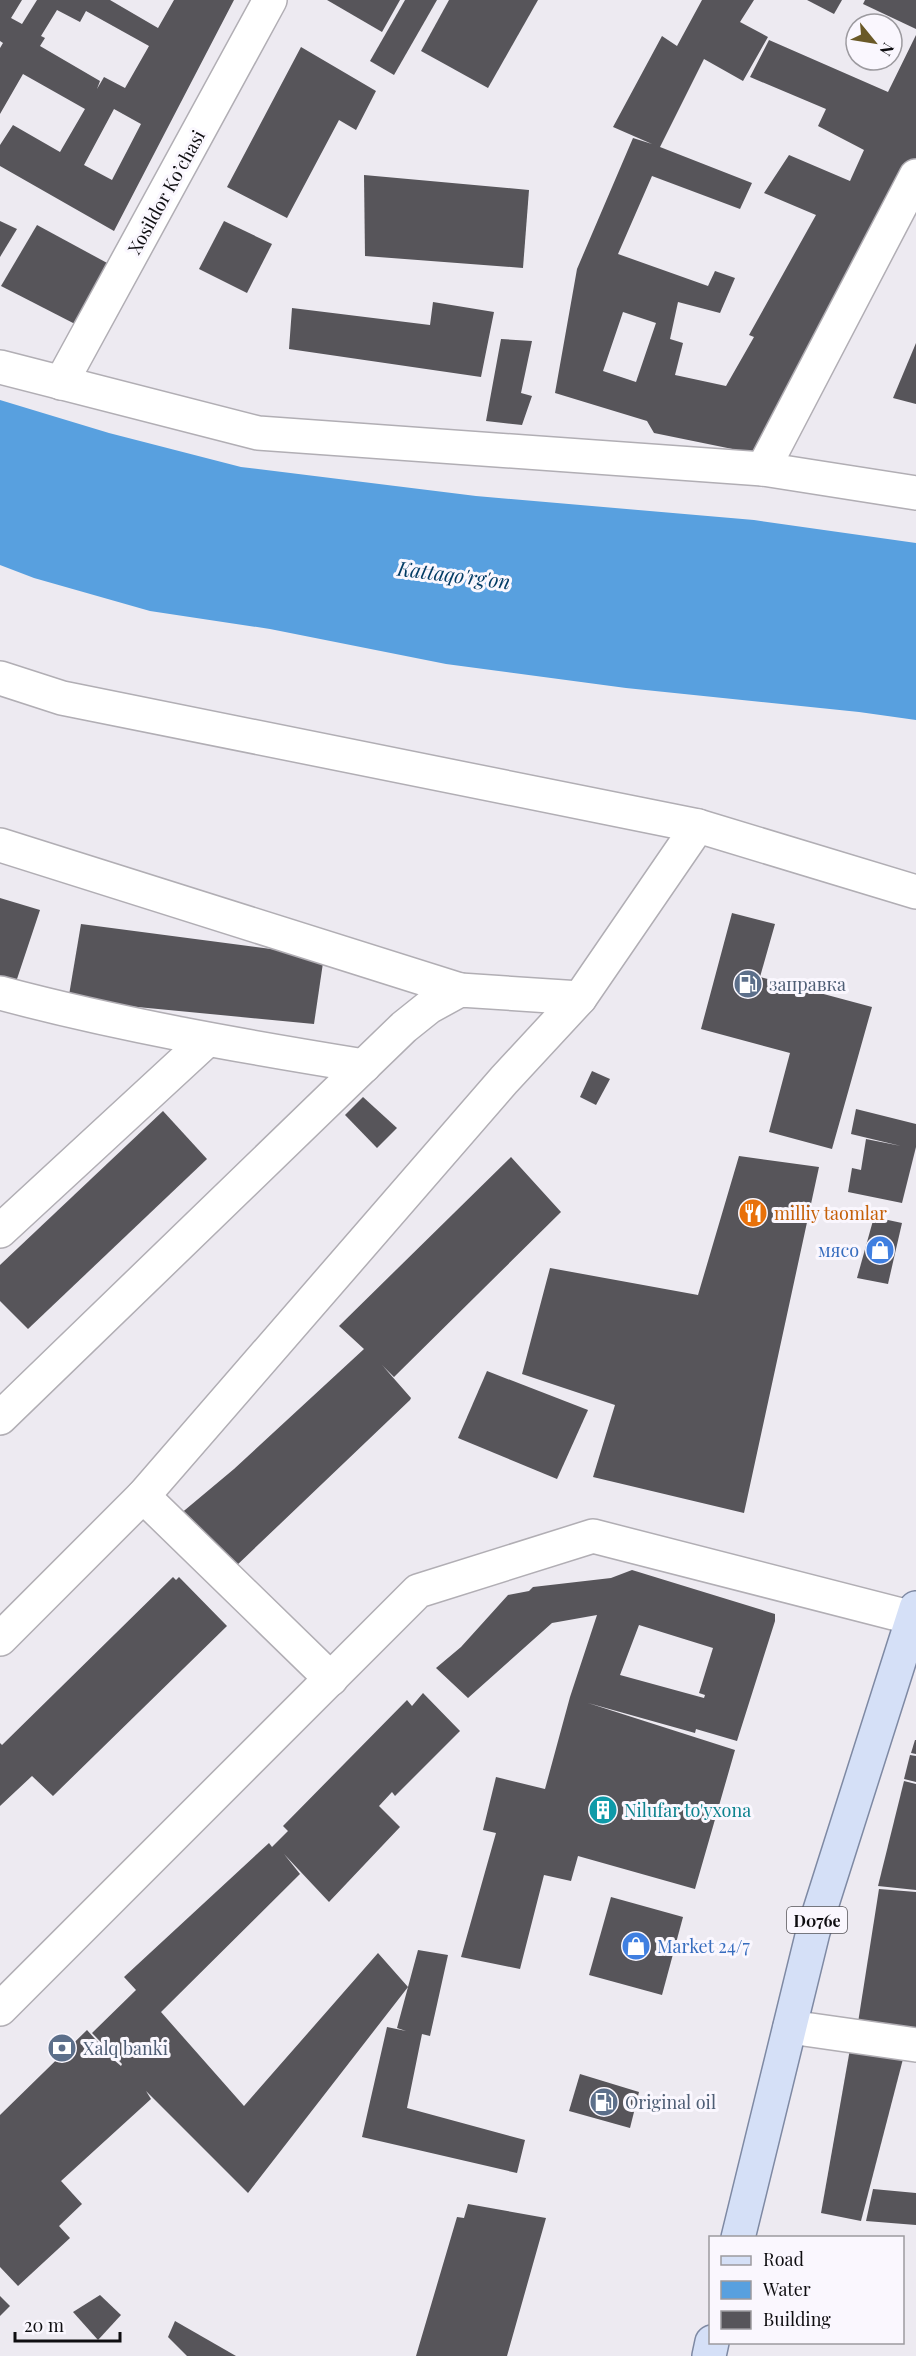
<svg xmlns="http://www.w3.org/2000/svg" width="916" height="2356" font-family="'Playfair Display',serif">
<style>
.water{fill:#58a0df}
.building{fill:#57555a;fill-rule:evenodd}
.lines{fill:none;stroke-linecap:round;stroke-linejoin:round}
.street-casing{stroke:#b1aeb4;stroke-width:36}
.secondary-casing{stroke:#b1aeb4;stroke-width:36}
.primary-casing{stroke:#7e89a3;stroke-width:36}
.street{stroke:#fff;stroke-width:33}
.secondary{stroke:#fff;stroke-width:33}
.primary{stroke:#d5e0f7;stroke-width:33}
.labels{text-anchor:middle;dominant-baseline:central;stroke-width:6;stroke-linejoin:round;paint-order:stroke}
.shield{fill:#faf7fe;stroke:#565458;stroke-width:1.5}
.shield-label{font-size:16px;font-weight:bold;fill:#0f0e11}
.street-label{font-size:18px;fill:#0f0e11;stroke:#faf7fe}
.service-label{font-size:18px;fill:#4e5e75;stroke:#faf7fe;text-anchor:start}
.food-label{font-size:18px;fill:#c56008;stroke:#faf7fe;text-anchor:start}
.shop-label{font-size:18px;fill:#366cbe;stroke:#faf7fe;text-anchor:end}
.culture-label{font-size:18px;fill:#0d838f;stroke:#faf7fe;text-anchor:start}
.water-label{font-size:20px;font-style:italic;fill:#023b64;stroke:#faf7fe}
</style>
<rect width="100%" height="100%" fill="#edeaf1"/>
<polygon class="water" points="0,400 109,433 241,467 476,496 754,520 916,543 916,720 859,712 626,688 446,664 270,629 150,611 34,578 0,565"/>
<g class="building">
<path d="M0 0H22L11 18 22 24 37 0H110L158 28 174 0H234L114 231 0 166V145L13 125 60 152 85 109 23 74 0 114V48L3 43 0 41ZM57 10 80 22 86 11 149 46 125 88 104 77 97 89 100 81 40 46 45 38 41 36ZM114 109 141 124 112 180 84 165Z"/>
<polygon points="327,0 400,0 382,32"/>
<polygon points="405,0 437,0 394,75 370,61"/>
<polygon points="449,0 538,0 488,88 421,51"/>
<path d="M702 0H754L740 22 768 37 743 81 704 59 660 147 752 183 740 209 652 176 618 254 708 286 715 271 735 278 720 313 678 302 670 339 683 343 675 375 726 386 754 337 749 335 816 215 764 193 789 155 850 181 864 150 818 126 826 109 750 77 769 40 888 92 916 35V163L875 240 752 453 654 433 647 421 555 393 577 269 633 138 652 144 613 127 662 36 677 46ZM623 312 656 323 636 382 603 371Z"/>
<polygon points="807,0 842,0 834,14"/>
<polygon points="865,0 916,0 916,29 863,4"/>
<polygon points="301,47 376,91 356,130 339,120 287,218 227,187"/>
<polygon points="364,175 529,190 523,268 365,256"/>
<polygon points="0,221 17,229 0,257"/>
<polygon points="224,221 272,244 247,293 199,269"/>
<polygon points="37,225 109,264 75,324 1,286"/>
<polygon points="433,302 494,312 481,377 289,349 292,308 430,325"/>
<polygon points="501,339 532,341 521,393 532,396 522,425 486,421"/>
<polygon points="916,343 916,404 893,398"/>
<polygon points="0,898 40,910 14,988 0,983"/>
<polygon points="732,913 775,924 760,977 872,1007 832,1149 769,1132 790,1053 701,1029"/>
<polygon points="81,924 324,956 314,1024 75,1001 69,995"/>
<polygon points="592,1071 610,1079 596,1105 580,1097"/>
<polygon points="363,1097 397,1128 377,1148 345,1115"/>
<polygon points="856,1109 916,1124 916,1147 902,1203 848,1192 852,1168 861,1170 866,1139 901,1146 851,1134"/>
<polygon points="163,1111 207,1159 28,1329 0,1301 0,1265"/>
<polygon points="739,1156 819,1167 744,1513 593,1477 615,1405 522,1374 550,1268 698,1295"/>
<polygon points="511,1157 561,1212 394,1377 382,1365 411,1398 410,1400 235,1567 179,1515 234,1469 364,1349 339,1326"/>
<polygon points="874,1217 902,1223 888,1284 857,1278"/>
<polygon points="487,1371 588,1410 557,1479 458,1438"/>
<path d="M632 1570 775 1614V1621L737 1741 696 1729 695 1733 588 1703 735 1750 695 1889 578 1856 571 1881 544 1875 520 1969 461 1957 496 1833 483 1830 496 1777 545 1789 570 1697 597 1615 552 1623 468 1698 436 1668 461 1647 508 1595 529 1591 533 1587 611 1578ZM639 1625 713 1648 699 1693 705 1695 704 1698 620 1675Z"/>
<polygon points="173,1577 176,1580 179,1577 227,1626 53,1796 32,1776 0,1806 0,1743 2,1745"/>
<polygon points="423,1693 460,1731 395,1796 392,1792 379,1806 400,1827 329,1902 284,1854 300,1874 161,2012 244,2106 378,1953 408,1987 418,1950 448,1955 430,2036 422,2034 407,2108 525,2140 517,2173 362,2137 387,2027 406,2031 397,2028 408,1987 248,2193 146,2091 151,2099 61,2181 82,2204 59,2226 70,2238 18,2286 0,2267 0,2115 87,2030 114,2060 121,2066 122,2064 92,2033 136,1990 124,1977 269,1843 272,1847 288,1831 283,1826 407,1700 412,1706"/>
<polygon points="915,1740 916,1740 916,1754 911,1753"/>
<polygon points="910,1755 916,1756 916,1782 904,1779"/>
<polygon points="904,1781 916,1784 916,1890 878,1886"/>
<polygon points="879,1889 916,1892 916,2039 857,2029"/>
<polygon points="611,1897 683,1917 662,1995 589,1975"/>
<polygon points="850,2049 903,2059 861,2221 821,2213"/>
<polygon points="580,2074 639,2092 630,2128 569,2111"/>
<polygon points="873,2189 916,2193 916,2225 866,2221"/>
<polygon points="468,2204 546,2218 507,2356 416,2356 457,2217 464,2218"/>
<polygon points="100,2295 121,2315 98,2340 73,2312"/>
<polygon points="0,2296 10,2306 0,2316"/>
<polygon points="175,2321 236,2356 187,2356 168,2337"/>
</g>
<g class="lines">
<g class="street-casing">
<g id="street">
<polyline points="61,383 270,0"/>
<polyline points="763,469 916,176"/>
<polyline points="0,845 460,990"/>
<path d="M0 993C120 1025 241 1046 364 1066"/>
<polyline points="0,1231 207,1040"/>
<polyline points="0,1418 404,1027 429,1007 460,990 580,998"/>
<polyline points="143,1496 331,1679"/>
<polyline points="0,1639 143,1496 504,1080 580,998 698,826"/>
<polyline points="790,2027 916,2045"/>
</g>
</g>
<g class="secondary-casing">
<g id="secondary">
<polyline points="0,367 258,433 763,469 916,493"/>
<polyline points="0,678 62,698 698,826 916,892"/>
<polyline points="0,2009 418,1591 593,1536 913,1618"/>
</g>
</g>
<g class="primary-casing">
<g id="primary">
<polyline points="738,2238 813,1932 916,1608"/>
<polyline points="709,2356 712,2342"/>
</g>
</g>
<use href="#street" class="street"/>
<use href="#secondary" class="secondary"/>
<use href="#primary" class="primary"/>
</g>
<defs>
<g id="fuel-disc" transform="scale(1.5)"><circle r="9.5" fill="#5c6f8a" stroke="#faf7fe"/><path d="M-5.5-6h7V0h2V4h1.3V-2.5L3-4.5l.8-.8L6-3V5H2.5V1h-1V6h-7ZM-4.2-4.7v3.2H.2V-4.7Z" fill="#fff"/></g>
<g id="restaurant-disc" transform="scale(1.5)"><circle r="9.5" fill="#e8710a" stroke="#faf7fe"/><path d="M-5-6h1v4h1v-4h1v4h1v-4h1v5L-1.5 .5V6h-2V.5L-5-1ZM5-6V6H3V1.5H1.5Q1.5-4 5-6Z" fill="#fff"/></g>
<g id="shop-disc" transform="scale(1.5)"><circle r="9.5" fill="#3f7fe0" stroke="#faf7fe"/><path d="M-5-2.5h2.3a2.7 3.5 0 0 1 5.4 0H5L5.5 6h-11ZM-1.5-2.5h3a1.5 2.3 0 0 0-3 0Z" fill="#fff"/></g>
<g id="building-disc" transform="scale(1.5)"><circle r="9.5" fill="#0f9aa8" stroke="#faf7fe"/><path d="M-4-6H4V6H1V3H-1V6H-4ZM-2.5-4.3h1.7v1.8h-1.7ZM.8-4.3h1.7v1.8H.8ZM-2.5-1h1.7V.8h-1.7ZM.8-1h1.7V.8H.8Z" fill="#fff"/></g>
<g id="bank-disc" transform="scale(1.5)"><circle r="9.5" fill="#5c6f8a" stroke="#faf7fe"/><path d="M-6-4H6V4H-6ZM0-2.3a2.3 2.3 0 1 0 0 4.6a2.3 2.3 0 1 0 0-4.6Z" fill="#fff"/></g>
</defs>
<g fill-rule="evenodd">
<use href="#fuel-disc" x="748" y="984"/>
<use href="#restaurant-disc" x="753" y="1213"/>
<use href="#shop-disc" x="880" y="1250"/>
<use href="#building-disc" x="603" y="1810"/>
<use href="#shop-disc" x="636" y="1946"/>
<use href="#bank-disc" x="62" y="2048"/>
<use href="#fuel-disc" x="604" y="2102"/>
</g>
<g class="labels">
<rect class="shield" x="787" y="1907" width="60" height="26" rx="4.5"/>
<g class="shield-label">
<text x="817" y="1920">D076e</text>
</g>
<g class="street-label">
<text transform="translate(166 192) rotate(-61)">Xosildor Ko’chasi</text>
</g>
<g class="service-label">
<text x="769" y="984">заправка</text>
<text x="83" y="2048">Xalq banki</text>
<text x="625" y="2102">Original oil</text>
</g>
<g class="food-label">
<text x="774" y="1213">milliy taomlar</text>
</g>
<g class="shop-label">
<text x="859" y="1250">мясо</text>
<text x="657" y="1946" text-anchor="start">Market 24/7</text>
</g>
<g class="culture-label">
<text x="624" y="1810">Nilufar to'yxona</text>
</g>
<g class="water-label">
<text transform="translate(454 574) rotate(7)">Kattaqo'rg'on</text>
</g>
</g>
<rect x="709" y="2236" width="195" height="108" fill="#faf7fe" stroke="#9c9a9f" stroke-width="1.5"/>
<rect x="721" y="2256" width="30" height="9" fill="#d5e0f7" stroke="#9c9a9f" stroke-width="1.5"/>
<text x="763" y="2266" font-size="18" fill="#0f0e11">Road</text>
<rect x="721" y="2281" width="30" height="18" fill="#58a0df" stroke="#9c9a9f" stroke-width="1.5"/>
<text x="763" y="2296" font-size="18" fill="#0f0e11">Water</text>
<rect x="721" y="2311" width="30" height="18" fill="#57555a" stroke="#9c9a9f" stroke-width="1.5"/>
<text x="763" y="2326" font-size="18" fill="#0f0e11">Building</text>
<g transform="translate(874 42) rotate(120)"><circle r="28" fill="#faf7fe" stroke="#9c9a9f" stroke-width="1.5"/>
<path d="M0-4.5L10 22L0 15L-10 22Z" fill="#6a5927"/>
<text y="-9" font-size="16" font-weight="bold" text-anchor="middle" fill="#0f0e11">N</text>
</g>
<path d="M15 2332v9h105v-9" fill="none" stroke="#0f0e11" stroke-width="3"/>
<text x="24" y="2332" font-size="18" fill="#0f0e11" stroke="#faf7fe" stroke-width="4.5" paint-order="stroke">20 m</text>
</svg>
